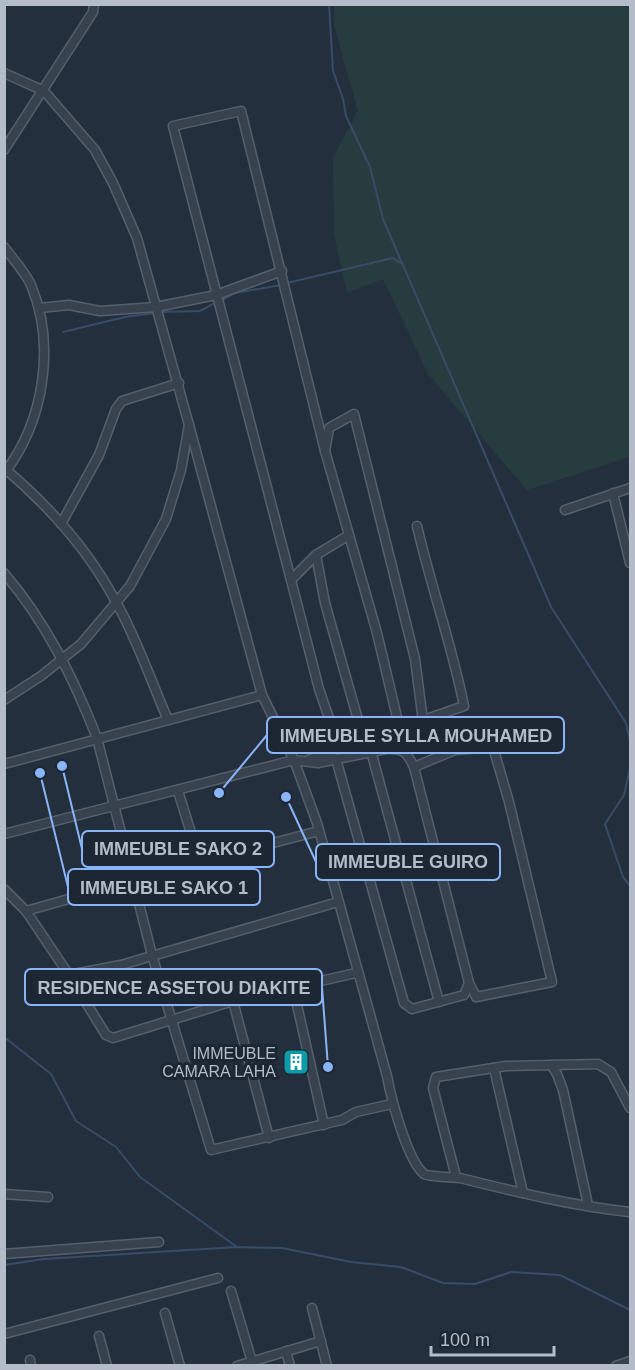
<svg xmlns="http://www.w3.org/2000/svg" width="635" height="1370" font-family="Helvetica,sans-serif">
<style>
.green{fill:#263c3f}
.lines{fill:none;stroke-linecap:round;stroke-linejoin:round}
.stream{stroke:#394c67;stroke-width:2}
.minor-casing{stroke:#565f6c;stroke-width:11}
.minor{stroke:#38414e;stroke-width:8}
.labels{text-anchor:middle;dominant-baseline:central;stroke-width:6;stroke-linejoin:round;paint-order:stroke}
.poi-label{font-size:16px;fill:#b4bcc9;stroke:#1d2633;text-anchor:end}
.leader{fill:none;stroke:#8ab4f8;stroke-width:2}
.callout-dot{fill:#8ab4f8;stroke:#1d2633;stroke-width:2}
.callout{fill:#1d2633;stroke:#8ab4f8;stroke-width:2}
.callout-label{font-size:18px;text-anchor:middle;font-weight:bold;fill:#b4bcc9}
</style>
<rect width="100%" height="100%" fill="#242f3e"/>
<polygon class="green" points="334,5 630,5 630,457 527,490 428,374 383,279 347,293 334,235 333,157 358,111 334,26"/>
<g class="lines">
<g class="stream">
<polyline points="329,4 333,71 343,99 346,116 370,167 383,219 551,607 626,723 630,741"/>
<polyline points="287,283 393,258 402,264"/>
<polyline points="220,301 235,293 281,285"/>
<polyline points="160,312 200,311 215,303"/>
<polyline points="63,332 125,317 154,313"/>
<polyline points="630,768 624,795 605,824 623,877 630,886"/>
<polyline points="4,1037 51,1074 76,1121 116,1147 140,1177 237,1247"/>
<polyline points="4,1265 44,1259 237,1247 282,1248 351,1262 401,1267 443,1283 475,1284 511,1272 560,1275 630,1310"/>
</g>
<g class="minor-casing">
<g id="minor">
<polyline points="4,73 44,91 95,150 113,183 137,238 189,425 181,470 166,519 130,586 81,644 41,676 4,700"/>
<polyline points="4,150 93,12 94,4"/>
<path d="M4 247C13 259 25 272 31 285 56 345 44 421 5 472"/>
<polyline points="39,308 69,305 100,311 156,307 216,295 282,271"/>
<path d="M189 425 262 695 294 760 318 763 386 749C403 748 407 752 414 767L469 983 476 997 552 982 509 802 493 747 455 750 414 767"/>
<path d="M4 468C48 505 89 551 116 602 137 639 151 681 168 720"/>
<polyline points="613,493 630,563"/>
<polyline points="565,510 630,488"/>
<polyline points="61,524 99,455 116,409 122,401 179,383"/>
<polyline points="349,535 316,555 325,603 364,741"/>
<polyline points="316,555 291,580 319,689 340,750"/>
<path d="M4 573C46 622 74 679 97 738L152 955 211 1150 342 1120 356 1112 392 1104"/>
<polyline points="291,580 173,126 241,111 325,451"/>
<polyline points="400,730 377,633 325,451 329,428 354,414 415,659 423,721"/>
<polyline points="371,751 439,1002"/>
<polyline points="336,759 404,1003 412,1009 464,995 469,983"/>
<path d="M308 760 464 706C452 645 431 587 417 526"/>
<polyline points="4,764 262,695"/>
<polyline points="178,791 200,862 319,831"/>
<path d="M4 834 294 760 317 823 387 1076C391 1098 407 1160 424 1174 429 1177 452 1177 460 1178 516 1192 573 1206 630 1212"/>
<polyline points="4,889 26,911 69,975 121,965 338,902"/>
<polyline points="26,911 200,862"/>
<polyline points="69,975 106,1035 113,1038 233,1001 356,973"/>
<polyline points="293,987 324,1125"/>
<polyline points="233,1001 269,1138"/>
<polyline points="551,1065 557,1074 563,1090 588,1205"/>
<polyline points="494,1068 523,1193"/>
<polyline points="456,1177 433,1088 436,1077 506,1066 598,1064 611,1072 630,1108"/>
<polyline points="4,1194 48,1197"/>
<polyline points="4,1254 159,1242"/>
<polyline points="231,1291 253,1365"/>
<polyline points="312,1308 327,1366"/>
<polyline points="165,1313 180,1366"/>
<polyline points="4,1334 218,1278"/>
<polyline points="99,1336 107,1366"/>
<polyline points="286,1351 290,1366"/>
<polyline points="30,1360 31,1366"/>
<polyline points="237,1366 321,1341"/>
<polyline points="616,1366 630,1361"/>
</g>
</g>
<use href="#minor" class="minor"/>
</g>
<defs>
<g id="building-square" transform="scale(1.35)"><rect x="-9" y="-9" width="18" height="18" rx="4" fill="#0f9aa8" stroke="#1d2633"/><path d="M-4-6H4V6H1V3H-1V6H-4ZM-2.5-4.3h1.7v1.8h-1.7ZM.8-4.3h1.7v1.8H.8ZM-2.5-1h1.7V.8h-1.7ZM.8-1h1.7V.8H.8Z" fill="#fff"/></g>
</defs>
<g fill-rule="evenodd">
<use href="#building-square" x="296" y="1062"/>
</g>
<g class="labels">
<g class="poi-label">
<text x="276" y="1053">IMMEUBLE<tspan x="276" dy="18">CAMARA LAHA</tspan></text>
</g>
</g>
<path class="leader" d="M219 793L267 735M62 766L82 849M286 797L316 862M40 773L68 887M328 1067L322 987"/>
<g class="callout-dot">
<circle cx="219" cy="793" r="6"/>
<circle cx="62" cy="766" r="6"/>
<circle cx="286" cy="797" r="6"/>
<circle cx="40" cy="773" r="6"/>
<circle cx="328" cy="1067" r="6"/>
</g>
<g class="callout">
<rect x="267" y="717" width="297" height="36" rx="6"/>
<rect x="82" y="831" width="192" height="36" rx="6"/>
<rect x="316" y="844" width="184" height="36" rx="6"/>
<rect x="68" y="869" width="192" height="36" rx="6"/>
<rect x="25" y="969" width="297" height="36" rx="6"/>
</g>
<g class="callout-label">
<text x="416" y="742">IMMEUBLE SYLLA MOUHAMED</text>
<text x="178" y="855">IMMEUBLE SAKO 2</text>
<text x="408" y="868">IMMEUBLE GUIRO</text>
<text x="164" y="894">IMMEUBLE SAKO 1</text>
<text x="174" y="994">RESIDENCE ASSETOU DIAKITE</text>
</g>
<rect width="635" height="1370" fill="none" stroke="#b4bcc9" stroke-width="12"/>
<path d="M431 1346v9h123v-9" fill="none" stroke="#b4bcc9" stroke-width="3"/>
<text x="440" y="1346" font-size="18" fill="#b4bcc9" stroke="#1d2633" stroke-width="4.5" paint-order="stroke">100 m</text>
</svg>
